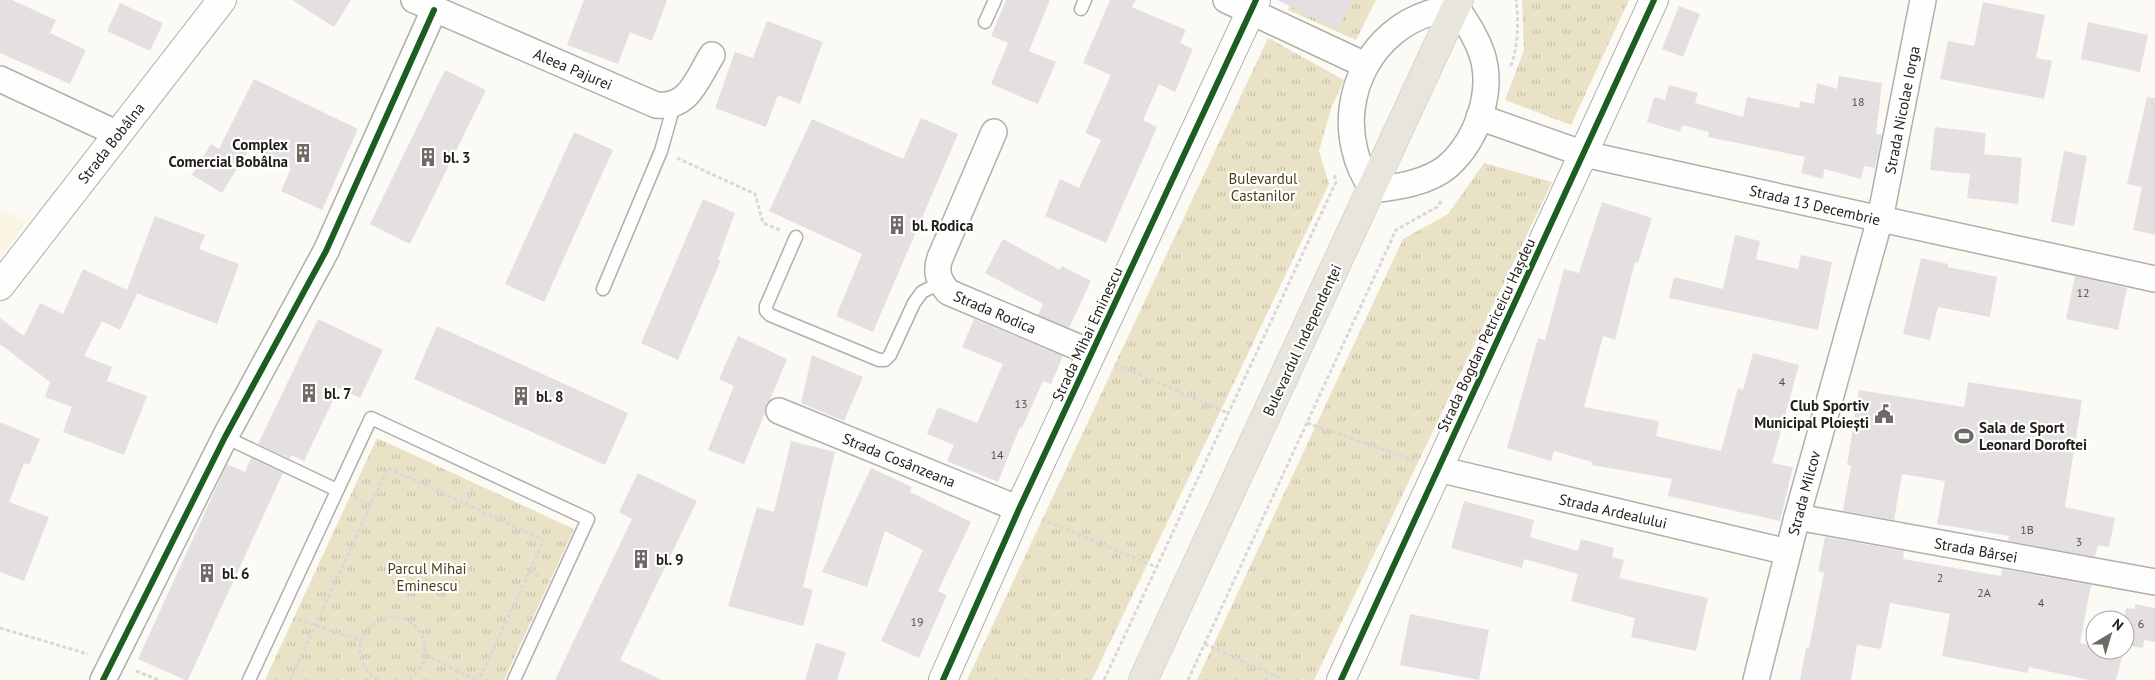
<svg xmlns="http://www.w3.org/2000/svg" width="2155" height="680" font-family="'PT Sans',sans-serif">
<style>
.built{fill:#fbf6e2}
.park{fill:url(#park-tufts)}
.building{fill:#e4e0e1}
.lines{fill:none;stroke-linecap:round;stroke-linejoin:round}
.lane-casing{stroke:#b0afa8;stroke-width:15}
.street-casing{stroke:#b0afa8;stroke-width:28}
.secondary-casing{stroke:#b0afa8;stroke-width:30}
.primary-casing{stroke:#d5d5d1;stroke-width:30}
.path{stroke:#d8d8d6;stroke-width:3;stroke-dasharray:4 2.5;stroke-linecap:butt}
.lane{stroke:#fefefe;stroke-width:12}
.street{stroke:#fefefe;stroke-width:25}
.secondary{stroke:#fefefe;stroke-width:28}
.primary{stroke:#e8e6dc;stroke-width:28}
.cycleway-casing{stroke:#fff;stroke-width:9}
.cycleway{stroke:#1b5e20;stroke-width:6}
.labels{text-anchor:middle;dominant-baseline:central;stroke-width:4.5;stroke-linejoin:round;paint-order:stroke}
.number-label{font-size:12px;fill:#53504a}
.street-label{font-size:15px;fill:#201e15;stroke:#fff}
.poi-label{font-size:15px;font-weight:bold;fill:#201e15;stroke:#fff;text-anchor:start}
.park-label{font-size:15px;fill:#493f16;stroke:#fff}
</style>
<defs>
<pattern id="park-tufts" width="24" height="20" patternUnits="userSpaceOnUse" patternTransform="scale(1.25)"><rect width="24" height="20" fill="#e9e2c7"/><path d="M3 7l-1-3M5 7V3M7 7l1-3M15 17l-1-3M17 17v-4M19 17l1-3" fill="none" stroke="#c8c1aa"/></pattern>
</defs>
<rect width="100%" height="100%" fill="#fbfaf5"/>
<polygon class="built" points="0,209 27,222 0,259"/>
<g class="park">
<polygon points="1292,0 1376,0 1356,40 1288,10"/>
<polygon points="1522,0 1629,0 1571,125 1505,100 1524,50"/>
<polygon points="1268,38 1344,80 1331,109 1319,151 1329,184 1092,680 967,680"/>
<polygon points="1484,163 1552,182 1314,680 1197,680 1403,239 1448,214"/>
<polygon points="377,438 574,529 504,680 265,680"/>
</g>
<g class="building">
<polygon points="0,0 12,0 56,20 50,33 86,50 70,84 0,53"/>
<polygon points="292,0 351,0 334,27"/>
<polygon points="584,0 667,0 652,41 630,32 618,64 567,45"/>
<polygon points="1006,0 1050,0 1029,51 1056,62 1038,104 991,84 1008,43 991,36"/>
<polygon points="1110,0 1136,0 1132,7 1186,30 1180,43 1193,49 1175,92 1159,84 1143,120 1157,127 1106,243 1045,216 1060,179 1079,188 1101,140 1085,133 1111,75 1083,63"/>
<polygon points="1277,0 1352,0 1338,29"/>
<polygon points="1983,2 2045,15 2036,58 2052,61 2044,99 1940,79 1948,41 1974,46"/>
<polygon points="120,3 163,23 150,51 107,31"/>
<polygon points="1679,6 1700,14 1683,57 1662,49"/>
<polygon points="767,21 823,42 800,104 778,95 766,127 715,108 735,52 753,58"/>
<polygon points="2088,22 2148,35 2140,72 2081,59"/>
<polygon points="445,70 486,90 410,244 370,224"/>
<polygon points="1839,76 1882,83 1876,134 1882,135 1875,168 1864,166 1861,179 1824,169 1823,179 1801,173 1805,157 1708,137 1709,132 1682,125 1680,132 1647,122 1654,97 1665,100 1669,85 1698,93 1695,103 1743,117 1747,97 1799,108 1800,101 1814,104 1817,83 1837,89"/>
<polygon points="254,79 358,129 322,210 281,191 291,168 249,149 222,193 192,175 211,144 219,149"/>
<polygon points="2147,97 2155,98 2155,235 2133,230 2142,187 2127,184"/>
<polygon points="921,118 958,134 873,332 836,316 862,254 769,211 812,119 903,159"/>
<polygon points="1935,127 1986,133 1984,154 2022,158 2018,204 1967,198 1970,174 1930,170"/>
<polygon points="574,132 613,150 544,302 505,284"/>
<polygon points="2064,151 2087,156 2074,226 2051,222"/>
<polygon points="703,199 735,213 718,259 721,260 678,360 641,343"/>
<polygon points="1602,202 1652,218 1638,263 1635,262 1615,340 1603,336 1584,407 1659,421 1656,436 1721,451 1738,388 1743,390 1753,353 1799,365 1772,463 1793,467 1780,521 1668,496 1672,479 1592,465 1592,462 1554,451 1551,461 1507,448 1538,338 1545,340 1564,269 1579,273"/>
<polygon points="155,216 205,235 199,249 239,264 217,324 128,290 137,294 120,330 102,321 84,356 112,367 107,381 147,396 124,455 63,432 72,407 45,397 50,382 0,344 0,318 24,336 40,303 63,314 83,269 127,290"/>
<polygon points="1735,235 1760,241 1756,259 1798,269 1801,255 1832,262 1818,330 1669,298 1674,277 1723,289"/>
<polygon points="1003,239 1060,270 1062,266 1091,281 1069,328 1038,315 1043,304 985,273"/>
<polygon points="1921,258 1948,264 1948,267 1997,277 1990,317 1938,307 1930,340 1903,334"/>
<polygon points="2075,276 2127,288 2118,330 2066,319"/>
<polygon points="318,319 383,350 360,398 339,388 304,461 291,455 290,459 258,444"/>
<polygon points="974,319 1063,356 1051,384 1043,381 1022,428 1020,427 998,482 947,461 954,445 927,434 938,407 977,423 1003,364 962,347"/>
<polygon points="437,326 628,413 605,465 414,379"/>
<polygon points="738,336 787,359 770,400 766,406 765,413 744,464 708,450 734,386 719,379"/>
<polygon points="812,355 863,377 844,421 801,403"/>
<polygon points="1968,382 2082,400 2065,507 2115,518 2109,547 2098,545 2095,557 2008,541 2009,536 1937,524 1945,481 1902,474 1894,520 1843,511 1851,466 1847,465 1859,390 1964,407"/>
<polygon points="0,422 40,439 29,465 24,463 9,502 49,517 24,581 0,572"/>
<polygon points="791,441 835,452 803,587 813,590 803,626 728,606 757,507 774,512"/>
<polygon points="251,458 283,473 188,680 185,680 138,659 227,464 245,472"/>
<polygon points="871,468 912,487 910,492 971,522 938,591 947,595 919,658 881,641 923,550 885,531 867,587 822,572"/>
<polygon points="638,473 697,501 620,660 662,680 555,680 632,519 619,512"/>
<polygon points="1464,501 1534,520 1530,537 1578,551 1581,539 1614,548 1612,557 1624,560 1619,578 1708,598 1696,651 1631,637 1635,618 1571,601 1578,574 1524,559 1522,568 1451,548"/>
<polygon points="1825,537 1904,551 1903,559 2001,576 2002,569 2091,585 2080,643 2095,646 2095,650 2110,650 2123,653 2116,680 2089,680 2029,667 2028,673 1942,656 1950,614 1890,603 1881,649 1857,645 1851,680 1800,680 1806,648 1809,648 1824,573 1818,571"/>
<polygon points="2135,604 2155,608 2155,642 2144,640 2143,648 2125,645 2124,620 2126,608 2135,609"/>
<polygon points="1410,614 1489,630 1479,680 1400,665"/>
<polygon points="816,643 846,652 837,680 805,680"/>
</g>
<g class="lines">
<g class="lane-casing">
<g id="lane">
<polyline points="1081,9 1085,0"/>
<polyline points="985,22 995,0"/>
<polyline points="796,237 766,306 766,311 770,315 879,360 885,360 890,355 914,303 922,292 940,283"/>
<polyline points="603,289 661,151 674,105"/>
<polyline points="225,437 337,490"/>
<polyline points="249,680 371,418 588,519 514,680"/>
</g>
</g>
<g class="street-casing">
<g id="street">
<path d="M414 0 656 105C689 109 697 79 712 55"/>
<polyline points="1226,0 1365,65"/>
<path d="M1456 7C1466 22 1476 36 1482 54 1494 92 1477 140 1448 166 1428 183 1397 187 1372 190 1365 177 1358 165 1355 151 1340 93 1372 31 1430 13 1438 10 1447 9 1456 7Z"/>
<polyline points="0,79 118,134"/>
<polyline points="1479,117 1584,154 2155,279"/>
<path d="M994 132 940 258C935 272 939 281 948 292L1092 353"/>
<polyline points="779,411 1019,509"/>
<polyline points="1438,469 1788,552"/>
<polyline points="1797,517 2155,582"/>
<polyline points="103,680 225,437 326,251 434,10"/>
<polyline points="1756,680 1797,517 1880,219 1923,0"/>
</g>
</g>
<g class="secondary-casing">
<g id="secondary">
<polyline points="0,286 222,0"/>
<polyline points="943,680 1019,509 1256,0"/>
<polyline points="1341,680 1654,0"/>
</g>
</g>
<g class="primary-casing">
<polyline id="primary" points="1143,680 1459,0"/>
</g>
<g class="path">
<path d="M1511 66C1518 46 1519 21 1516 0"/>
<polyline points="677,158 755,194 763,223 780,230"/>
<polyline points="1115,364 1228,413"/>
<polyline points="1307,423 1413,460"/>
<polyline points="354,497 371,505"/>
<polyline points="466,504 473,486"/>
<polyline points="1042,519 1156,567"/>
<polyline points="529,572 540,577"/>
<polyline points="298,619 361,641"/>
<polyline points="0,628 88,654"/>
<polyline points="1205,644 1284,680"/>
<polyline points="426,655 475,680"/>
<polyline points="136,671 159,680"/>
<polyline points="290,680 388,468 544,540 479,680"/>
<path d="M378 680C367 674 359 662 360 649 365 606 423 608 425 649 426 663 419 673 407 680"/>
<polyline points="1104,680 1336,182 1334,173"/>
<polyline points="1188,680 1396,230 1437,207 1442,200"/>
</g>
<use href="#lane" class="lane"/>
<use href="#street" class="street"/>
<use href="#secondary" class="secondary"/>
<use href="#primary" class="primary"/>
<g class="cycleway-casing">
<g id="cycleway">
<polyline points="103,680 225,437 326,251 434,10"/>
<polyline points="943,680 1019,509 1256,0"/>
<polyline points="1341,680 1654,0"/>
</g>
</g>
<use href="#cycleway" class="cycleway"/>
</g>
<defs>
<g id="building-bare" transform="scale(1.5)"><path d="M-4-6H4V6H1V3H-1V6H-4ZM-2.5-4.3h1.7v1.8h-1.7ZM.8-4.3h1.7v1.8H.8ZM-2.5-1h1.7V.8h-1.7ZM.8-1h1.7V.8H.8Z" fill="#6d6b63" stroke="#fff" stroke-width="2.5" paint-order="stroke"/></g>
<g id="civic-bare" transform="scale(1.5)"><path d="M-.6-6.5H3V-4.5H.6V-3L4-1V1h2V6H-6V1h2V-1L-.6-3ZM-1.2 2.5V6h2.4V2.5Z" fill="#6d6b63" stroke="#fff" stroke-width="2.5" paint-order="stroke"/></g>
<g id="stadium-bare" transform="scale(1.5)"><path d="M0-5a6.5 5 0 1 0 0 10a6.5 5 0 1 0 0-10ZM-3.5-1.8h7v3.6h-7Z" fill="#6d6b63" stroke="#fff" stroke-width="2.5" paint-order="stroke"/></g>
</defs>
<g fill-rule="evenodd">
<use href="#building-bare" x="303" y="153"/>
<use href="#building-bare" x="428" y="157"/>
<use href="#building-bare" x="897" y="225"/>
<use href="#building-bare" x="309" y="393"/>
<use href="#building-bare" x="521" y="396"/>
<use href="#civic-bare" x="1884" y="414"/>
<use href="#stadium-bare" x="1964" y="436"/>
<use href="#building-bare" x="641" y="559"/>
<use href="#building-bare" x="207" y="573"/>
</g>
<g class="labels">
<g class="number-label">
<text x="1858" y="101">18</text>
<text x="2083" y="292">12</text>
<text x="1782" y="381">4</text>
<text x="1021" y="403">13</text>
<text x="997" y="454">14</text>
<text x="2027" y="529">1B</text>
<text x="2079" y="541">3</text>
<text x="1940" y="577">2</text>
<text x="1984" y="592">2A</text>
<text x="2041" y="602">4</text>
<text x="917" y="621">19</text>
<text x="2141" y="623">6</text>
</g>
<g class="street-label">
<text transform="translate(573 69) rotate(23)">Aleea Pajurei</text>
<text transform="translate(1902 110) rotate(-79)">Strada Nicolae Iorga</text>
<text transform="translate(111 143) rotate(-52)">Strada Bobâlna</text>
<text transform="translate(1815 205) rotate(13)">Strada 13 Decembrie</text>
<text transform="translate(995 312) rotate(23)">Strada Rodica</text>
<text transform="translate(1087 334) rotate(-65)">Strada Mihai Eminescu</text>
<text transform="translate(1486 335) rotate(-65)">Strada Bogdan Petriceicu Hașdeu</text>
<text transform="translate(1302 340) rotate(-65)">Bulevardul Independenței</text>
<text transform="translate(899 460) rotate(22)">Strada Cosânzeana</text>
<text transform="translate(1804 493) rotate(-75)">Strada Milcov</text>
<text transform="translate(1613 511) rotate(13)">Strada Ardealului</text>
<text transform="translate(1976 550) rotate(10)">Strada Bârsei</text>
</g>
<g class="poi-label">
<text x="288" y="144" text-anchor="end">Complex<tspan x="288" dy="17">Comercial Bobâlna</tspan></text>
<text x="443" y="157">bl. 3</text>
<text x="912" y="225">bl. Rodica</text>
<text x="324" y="393">bl. 7</text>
<text x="536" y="396">bl. 8</text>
<text x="1869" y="405" text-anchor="end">Club Sportiv<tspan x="1869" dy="17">Municipal Ploiești</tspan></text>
<text x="1979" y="427">Sala de Sport<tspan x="1979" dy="17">Leonard Doroftei</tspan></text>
<text x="656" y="559">bl. 9</text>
<text x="222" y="573">bl. 6</text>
</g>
<g class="park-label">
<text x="1263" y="178">Bulevardul<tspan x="1263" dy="17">Castanilor</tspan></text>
<text x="427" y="568">Parcul Mihai<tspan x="427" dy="17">Eminescu</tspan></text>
</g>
</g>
<g transform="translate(2110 635) rotate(38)"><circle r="24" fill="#ffffff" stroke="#a6a5a1"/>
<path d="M0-4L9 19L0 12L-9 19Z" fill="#6d6b63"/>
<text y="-8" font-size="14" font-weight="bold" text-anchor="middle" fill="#201e15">N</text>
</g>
</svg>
